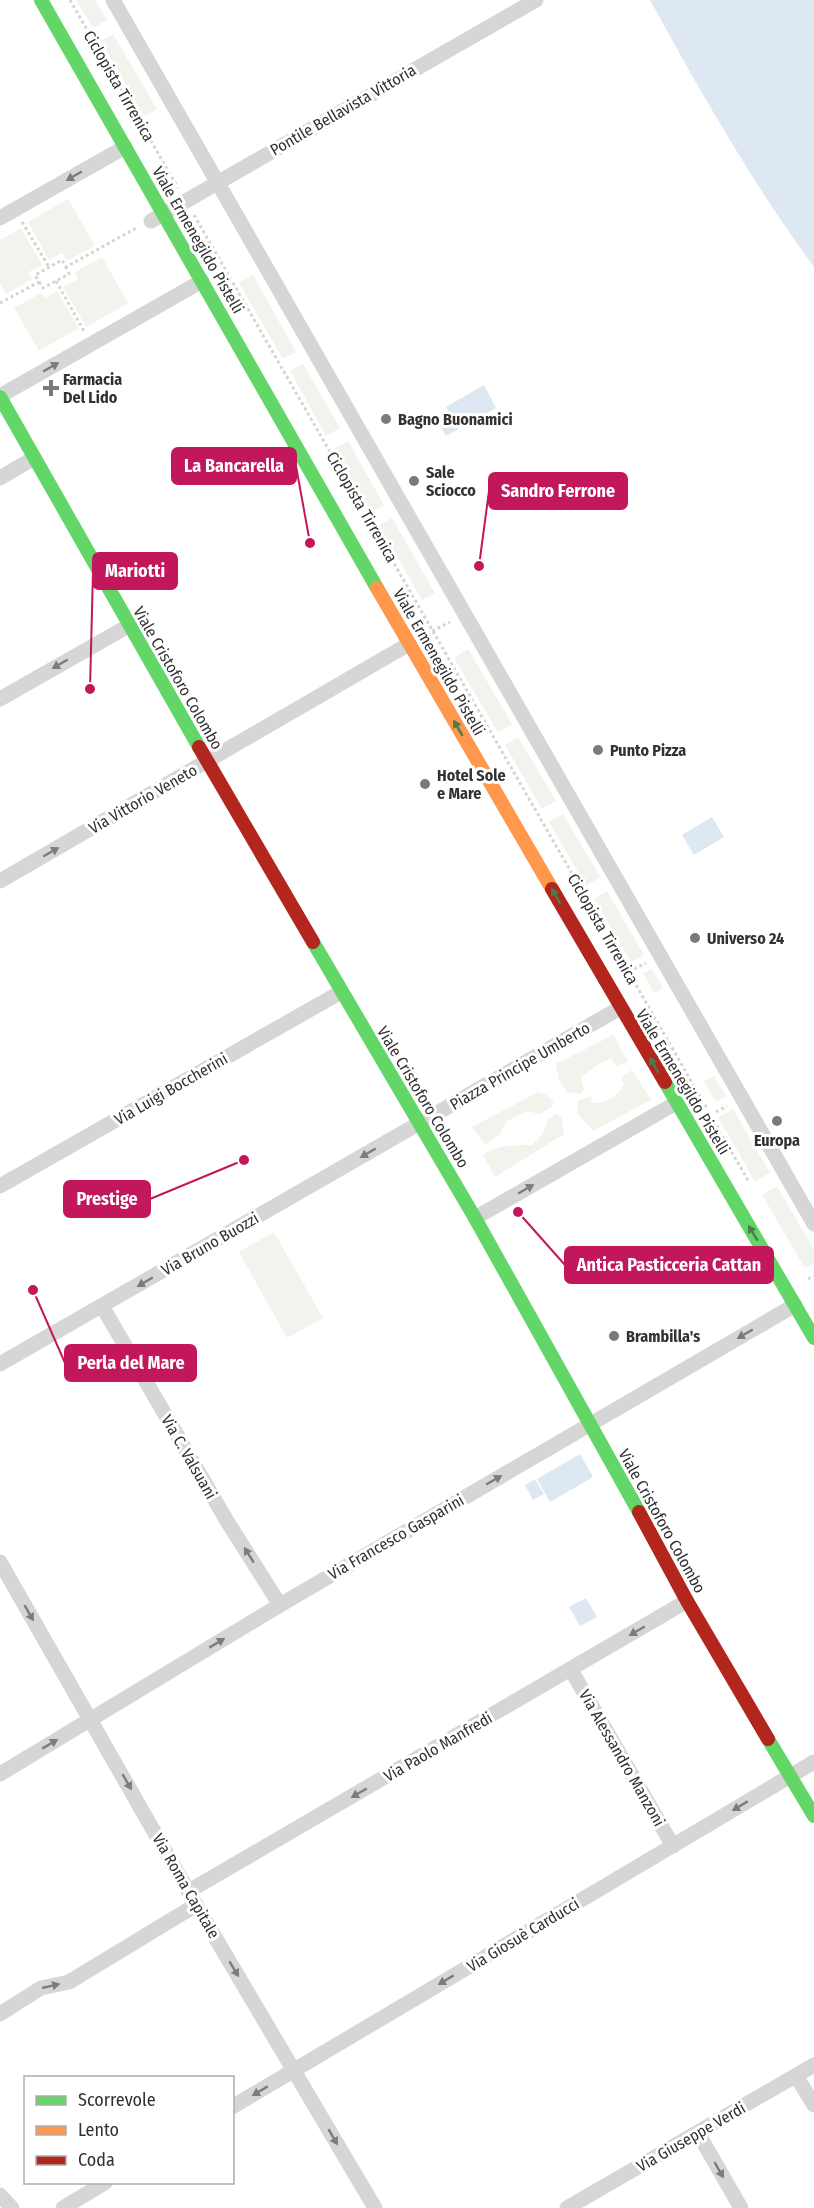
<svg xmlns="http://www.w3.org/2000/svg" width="814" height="2208" font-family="'Fira Sans Condensed',sans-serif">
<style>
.green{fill:#f0f4ed}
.water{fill:#dee8f2}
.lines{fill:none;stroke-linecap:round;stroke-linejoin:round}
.path{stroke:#d5d5d5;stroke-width:3;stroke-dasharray:3 3;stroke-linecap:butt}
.street{stroke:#d6d6d6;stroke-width:15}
.fast{stroke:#63d668;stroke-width:14}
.slow{stroke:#ff974d;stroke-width:14}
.jam{stroke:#b3261e;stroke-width:14}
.oneway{fill:#7c7c7c}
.oneway2{fill:#487c4a}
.poi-dot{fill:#7a7a7a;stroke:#fff;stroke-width:2}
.labels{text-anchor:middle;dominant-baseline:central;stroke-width:6;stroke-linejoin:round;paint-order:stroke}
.street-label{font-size:16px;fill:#323232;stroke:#fff}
.poi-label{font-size:16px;font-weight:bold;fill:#323232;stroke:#fff;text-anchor:start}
.leader{fill:none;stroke:#c2185b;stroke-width:2}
.callout-dot{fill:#c2185b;stroke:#fff;stroke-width:2}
.callout{fill:#c2185b;stroke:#c2185b;stroke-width:2}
.callout-label{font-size:18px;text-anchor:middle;font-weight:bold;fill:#fff}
</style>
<rect width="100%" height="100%" fill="#fff"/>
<g class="green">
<polygon points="76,0 95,0 107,20 93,28"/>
<polygon points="113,34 157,109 144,116 101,41"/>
<polygon points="68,199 95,246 67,261 62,253 49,260 28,222"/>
<polygon points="21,228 42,265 29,272 32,279 6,294 0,283 0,240"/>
<polygon points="102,257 128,303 86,327 63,287 78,279 75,272"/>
<polygon points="253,275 296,352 283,359 239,283"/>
<polygon points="57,291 79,328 39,351 14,308 41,293 45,298"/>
<polygon points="303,364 340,428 326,436 290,371"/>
<polygon points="348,441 384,505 371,512 334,449"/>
<polygon points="392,518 435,593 422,600 379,525"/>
<polygon points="468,649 512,724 498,732 454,658"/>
<polygon points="518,737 556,801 542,809 505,745"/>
<polygon points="563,814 600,877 586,886 549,822"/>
<polygon points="607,891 644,955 631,962 594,899"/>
<polygon points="652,969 663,988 654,993 643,973"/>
<path d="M613 1035 628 1061 616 1067 612 1058C600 1063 590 1069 581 1078L584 1089 580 1094 567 1092 559 1080 556 1064Z"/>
<path d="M632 1070 651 1100 593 1131 577 1113 578 1101 591 1096 592 1103C607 1103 617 1097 624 1084L621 1078Z"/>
<polygon points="714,1076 726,1096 716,1102 704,1081"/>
<polygon points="538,1092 546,1095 553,1101 553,1106 540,1114 526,1111 506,1122 500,1134 485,1145 472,1127"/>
<polygon points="733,1109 770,1173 755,1181 718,1118"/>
<path d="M557 1114 562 1118 564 1134 495 1177 483 1155C498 1145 514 1145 532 1145L544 1132 548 1119Z"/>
<polygon points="777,1186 814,1250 814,1263 805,1268 762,1195"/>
<polygon points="274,1232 323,1318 287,1338 239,1252"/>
</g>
<g class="water">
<path d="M650 0H814V267C752 183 700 91 650 0Z"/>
<polygon points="484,385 496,408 446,436 438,422 450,414 446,407"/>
<polygon points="712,817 724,837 694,855 682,835"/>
<polygon points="580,1454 593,1477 550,1502 537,1479"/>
<polygon points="535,1479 544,1494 533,1500 525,1485"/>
<polygon points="586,1598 597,1617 580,1626 569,1607"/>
</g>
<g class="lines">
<g class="path">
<polyline points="70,0 178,188"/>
<polyline points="194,215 749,1182"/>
<polyline points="22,222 49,267"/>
<polyline points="56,281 84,331"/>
<polyline points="39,282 43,288 69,274 66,267"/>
<polyline points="0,303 39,282 35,275 62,260 66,267 138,227"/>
<polyline points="427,634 450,622"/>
<polyline points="634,969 646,963"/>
<polyline points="716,1112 727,1106"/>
<polyline points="808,1279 814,1276"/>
</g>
<g class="street">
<polyline points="113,0 814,1224"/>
<polyline points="0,218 125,147"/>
<polyline points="151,221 536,0"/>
<polyline points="0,396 202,281"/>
<polyline points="0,478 34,458"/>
<polyline points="0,699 130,625"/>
<polyline points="0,881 409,644"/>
<polyline points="0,1186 341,992"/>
<polyline points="475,1218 676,1103"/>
<polyline points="102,1306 227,1521 280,1605"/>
<polyline points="0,1364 620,1008"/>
<polyline points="0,1562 196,1905 375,2208"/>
<polyline points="571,1670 673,1846"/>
<polyline points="0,1774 280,1605 795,1305"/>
<polyline points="189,1891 687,1601"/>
<polyline points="0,2014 41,1988 69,1982 196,1905"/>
<polyline points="796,2076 814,2105"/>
<polyline points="232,2107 814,1762"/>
<polyline points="698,2133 741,2208"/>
<polyline points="0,2195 12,2208"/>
<polyline points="63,2208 106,2182"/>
<polyline points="567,2208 814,2065"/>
</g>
<g class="fast">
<polyline points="41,0 377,588"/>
<polyline points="0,397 199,747"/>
<polyline points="313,942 475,1218 639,1512"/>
<polyline points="665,1082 814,1338"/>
<polyline points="768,1739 814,1816"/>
</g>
<polyline class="slow" points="377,588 552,889"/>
<g class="jam">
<polyline points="199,747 313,942"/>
<polyline points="552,889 665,1082"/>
<polyline points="639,1512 687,1601 768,1739"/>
</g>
</g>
<defs><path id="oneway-solid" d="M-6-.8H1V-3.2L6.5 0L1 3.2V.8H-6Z" transform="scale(1.5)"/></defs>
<g class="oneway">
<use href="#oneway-solid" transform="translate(74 176) rotate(150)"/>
<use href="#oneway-solid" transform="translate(51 367) rotate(-30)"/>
<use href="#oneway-solid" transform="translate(60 664) rotate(150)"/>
<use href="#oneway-solid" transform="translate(51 852) rotate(-30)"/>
<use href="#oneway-solid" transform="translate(368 1153) rotate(150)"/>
<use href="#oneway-solid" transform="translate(526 1189) rotate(-30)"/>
<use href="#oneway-solid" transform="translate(145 1282) rotate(150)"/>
<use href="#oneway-solid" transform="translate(745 1334) rotate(150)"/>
<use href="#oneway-solid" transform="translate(494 1480) rotate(-30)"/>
<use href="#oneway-solid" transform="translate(249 1555) rotate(-122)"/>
<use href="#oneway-solid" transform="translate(29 1613) rotate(60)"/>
<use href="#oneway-solid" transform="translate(637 1631) rotate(150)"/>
<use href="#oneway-solid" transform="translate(217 1643) rotate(-31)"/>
<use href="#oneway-solid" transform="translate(50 1744) rotate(-31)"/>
<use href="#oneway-solid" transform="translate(127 1782) rotate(60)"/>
<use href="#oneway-solid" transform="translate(359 1793) rotate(150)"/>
<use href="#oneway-solid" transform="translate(740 1806) rotate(149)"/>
<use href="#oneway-solid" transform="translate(234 1969) rotate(59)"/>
<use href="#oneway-solid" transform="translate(446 1980) rotate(149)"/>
<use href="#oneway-solid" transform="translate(51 1986) rotate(-13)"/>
<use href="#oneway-solid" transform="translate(260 2091) rotate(149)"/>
<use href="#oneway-solid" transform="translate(333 2137) rotate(60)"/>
<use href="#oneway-solid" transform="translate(719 2170) rotate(60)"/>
</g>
<g class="oneway2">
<use href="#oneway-solid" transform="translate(458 728) rotate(-120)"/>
<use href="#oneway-solid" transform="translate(556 896) rotate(-120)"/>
<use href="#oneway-solid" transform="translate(654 1065) rotate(-120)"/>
<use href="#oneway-solid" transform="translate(753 1233) rotate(-121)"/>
</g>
<g class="poi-dot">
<path d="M48 379h6v6h6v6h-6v6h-6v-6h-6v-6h6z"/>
<circle cx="386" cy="419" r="6"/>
<circle cx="414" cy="481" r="6"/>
<circle cx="598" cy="750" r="6"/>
<circle cx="425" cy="784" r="6"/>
<circle cx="695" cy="938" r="6"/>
<circle cx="777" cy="1121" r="6"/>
<circle cx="614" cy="1336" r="6"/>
</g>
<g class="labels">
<g class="street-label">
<text transform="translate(119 86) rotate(60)">Ciclopista Tirrenica</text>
<text transform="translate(343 110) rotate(-30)">Pontile Bellavista Vittoria</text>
<text transform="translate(198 240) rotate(60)">Viale Ermenegildo Pistelli</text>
<text transform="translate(362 507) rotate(60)">Ciclopista Tirrenica</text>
<text transform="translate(439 662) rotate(60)">Viale Ermenegildo Pistelli</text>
<text transform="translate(178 678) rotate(60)">Viale Cristoforo Colombo</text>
<text transform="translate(143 799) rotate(-30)">Via Vittorio Veneto</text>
<text transform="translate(603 929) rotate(60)">Ciclopista Tirrenica</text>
<text transform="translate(520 1066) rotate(-30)">Piazza Principe Umberto</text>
<text transform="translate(683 1082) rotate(59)">Viale Ermenegildo Pistelli</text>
<text transform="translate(171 1089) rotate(-30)">Via Luigi Boccherini</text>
<text transform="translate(423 1097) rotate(59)">Viale Cristoforo Colombo</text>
<text transform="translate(210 1244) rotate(-30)">Via Bruno Buozzi</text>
<text transform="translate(189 1457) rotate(60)">Via C. Valsuani</text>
<text transform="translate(662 1521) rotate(61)">Viale Cristoforo Colombo</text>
<text transform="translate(396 1537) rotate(-30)">Via Francesco Gasparini</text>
<text transform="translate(438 1747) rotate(-30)">Via Paolo Manfredi</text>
<text transform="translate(622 1758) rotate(60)">Via Alessandro Manzoni</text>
<text transform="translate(186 1886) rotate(60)">Via Roma Capitale</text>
<text transform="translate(523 1935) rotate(-31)">Via Giosuè Carducci</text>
<text transform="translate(691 2137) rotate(-30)">Via Giuseppe Verdi</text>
</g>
<g class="poi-label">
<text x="63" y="379">Farmacia<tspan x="63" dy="18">Del Lido</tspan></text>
<text x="398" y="419">Bagno Buonamici</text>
<text x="426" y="472">Sale<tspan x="426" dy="18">Sciocco</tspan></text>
<text x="610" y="750">Punto Pizza</text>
<text x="437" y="775">Hotel Sole<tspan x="437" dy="18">e Mare</tspan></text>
<text x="707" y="938">Universo 24</text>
<text x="777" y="1140" text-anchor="middle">Europa</text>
<text x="626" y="1336">Brambilla's</text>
</g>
</g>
<path class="leader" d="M310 543L296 466M479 566L489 491M90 689L93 571M244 1160L150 1199M518 1212L565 1265M33 1290L65 1363"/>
<g class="callout-dot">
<circle cx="310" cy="543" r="6"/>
<circle cx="479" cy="566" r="6"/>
<circle cx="90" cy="689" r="6"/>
<circle cx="244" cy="1160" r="6"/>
<circle cx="518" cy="1212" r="6"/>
<circle cx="33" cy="1290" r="6"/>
</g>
<g class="callout">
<rect x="172" y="448" width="124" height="36" rx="6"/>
<rect x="489" y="473" width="138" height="36" rx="6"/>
<rect x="93" y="553" width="84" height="36" rx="6"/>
<rect x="64" y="1181" width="86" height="36" rx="6"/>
<rect x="565" y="1247" width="208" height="36" rx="6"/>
<rect x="65" y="1345" width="131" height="36" rx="6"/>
</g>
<g class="callout-label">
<text x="234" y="472">La Bancarella</text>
<text x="558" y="497">Sandro Ferrone</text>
<text x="135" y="577">Mariotti</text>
<text x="107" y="1205">Prestige</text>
<text x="669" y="1271">Antica Pasticceria Cattan</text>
<text x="131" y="1369">Perla del Mare</text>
</g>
<rect x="24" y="2076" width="210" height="108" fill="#ffffff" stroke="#adadad" stroke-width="1.5"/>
<rect x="36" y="2096" width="30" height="9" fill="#63d668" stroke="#adadad" stroke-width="1.5"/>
<text x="78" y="2106" font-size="18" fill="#323232">Scorrevole</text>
<rect x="36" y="2126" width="30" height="9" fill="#ff974d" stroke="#adadad" stroke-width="1.5"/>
<text x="78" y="2136" font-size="18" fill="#323232">Lento</text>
<rect x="36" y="2156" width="30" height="9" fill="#b3261e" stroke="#adadad" stroke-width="1.5"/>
<text x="78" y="2166" font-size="18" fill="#323232">Coda</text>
</svg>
